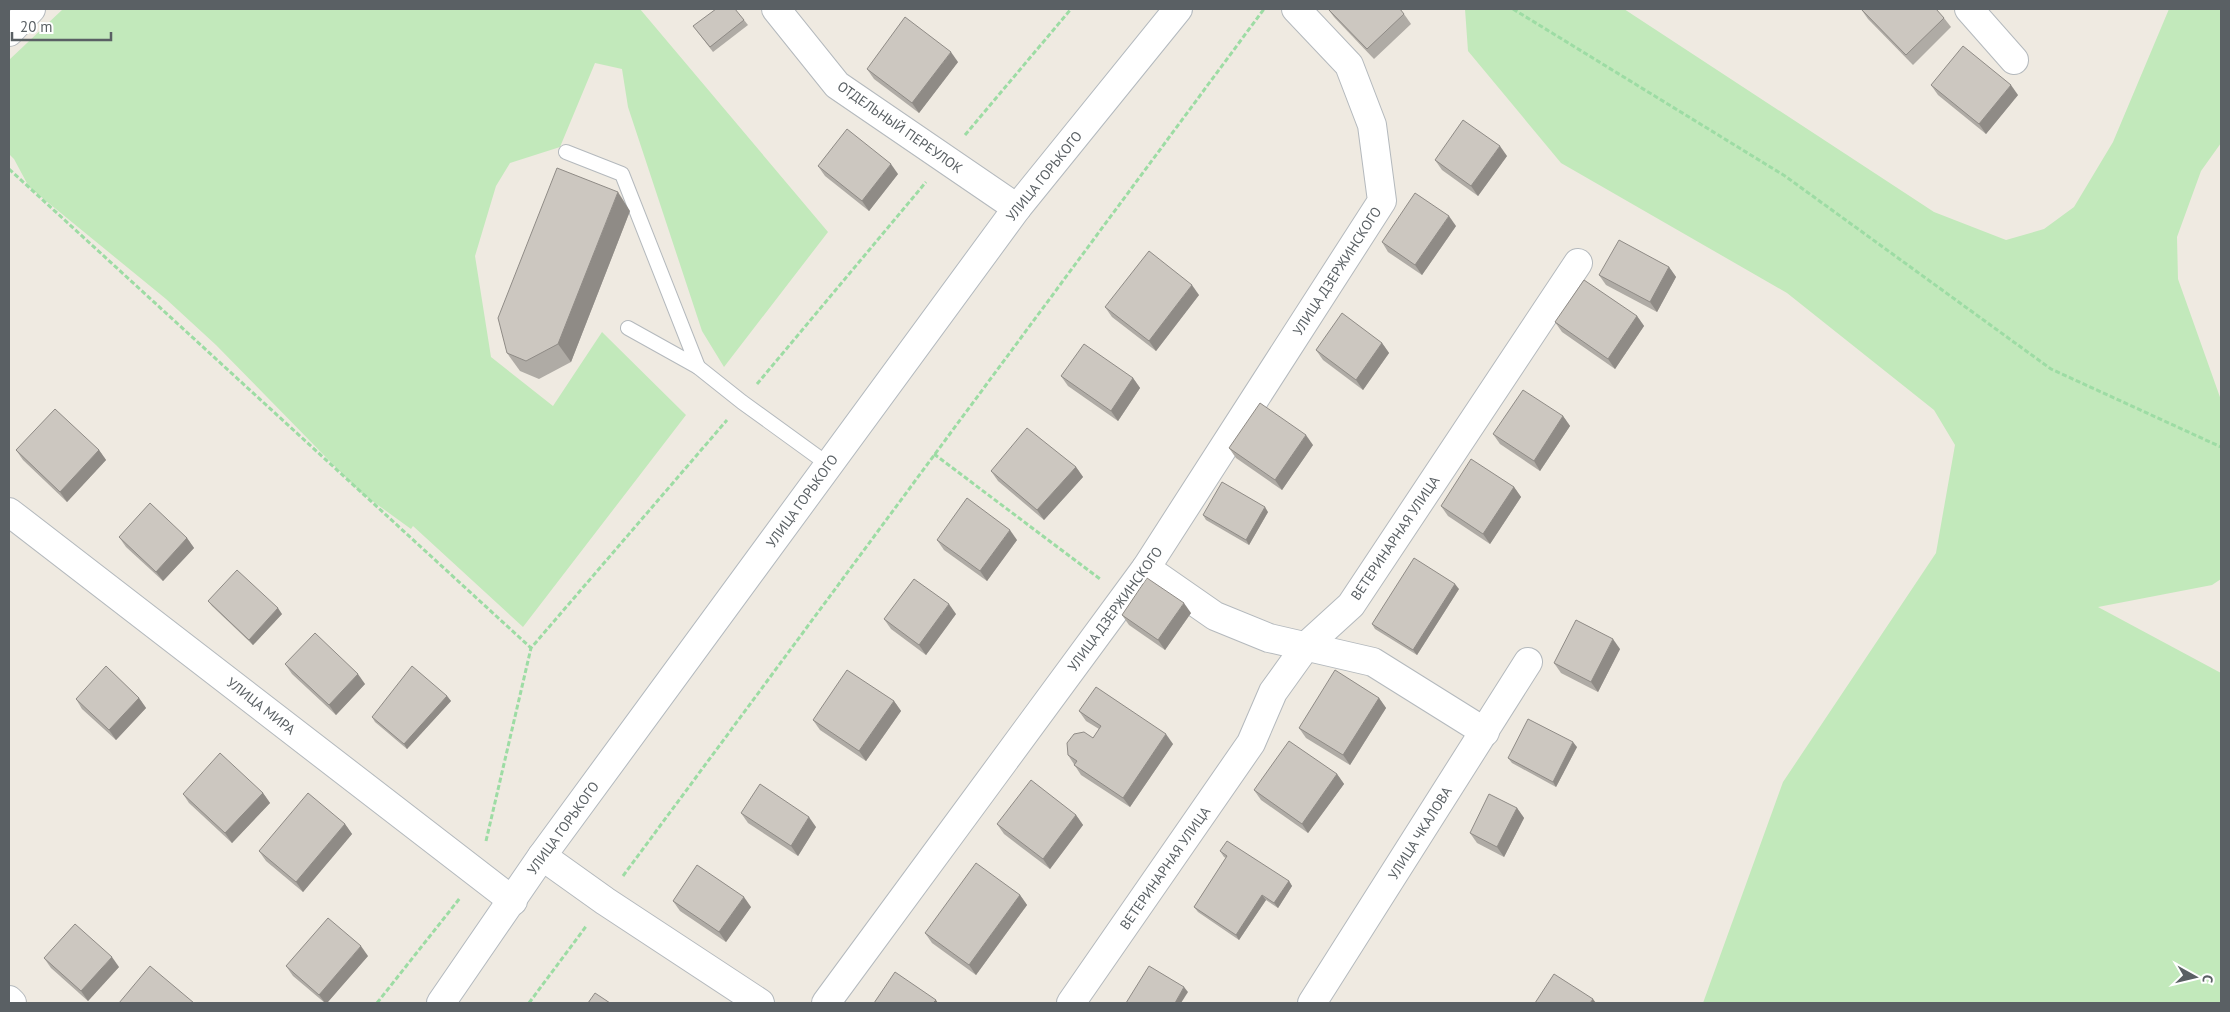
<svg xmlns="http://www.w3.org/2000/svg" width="2230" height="1012" font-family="'PT Sans',sans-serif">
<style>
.green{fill:#c2e9bb}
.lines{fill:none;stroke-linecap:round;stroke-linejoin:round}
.lane-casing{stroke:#b4b9bd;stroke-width:16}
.street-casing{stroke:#b4b9bd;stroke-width:30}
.secondary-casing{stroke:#b3b9be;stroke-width:30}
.path{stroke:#9ddca4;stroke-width:3;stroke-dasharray:5 2.5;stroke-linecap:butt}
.lane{stroke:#fff;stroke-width:14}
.street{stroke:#fff;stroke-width:28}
.secondary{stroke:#fff;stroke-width:28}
.wall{fill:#afaba5}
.shaded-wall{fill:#8f8b86}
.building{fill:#ccc7c0;stroke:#8f8b86}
.labels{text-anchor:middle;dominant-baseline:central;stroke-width:5;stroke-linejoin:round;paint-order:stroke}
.street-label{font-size:14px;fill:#5a6064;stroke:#fff}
</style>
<rect width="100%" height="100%" fill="#efeae1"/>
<g class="green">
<polygon points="63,9 640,9 828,232 724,367 702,331 628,107 622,69 595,63 560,147 510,163 496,186 475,256 491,357 553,406 602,332 686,415 523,627 413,526 411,529 360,492 216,345 166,299 29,187 14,159 9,154 9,60"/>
<polygon points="1465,9 1624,9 1934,212 2006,240 2044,229 2074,207 2113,142 2169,9 2221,9 2221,143 2201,171 2177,237 2178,279 2221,400 2221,579 2212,585 2098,607 2221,673 2221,1003 1703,1003 1783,782 1936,553 1955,445 1934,410 1787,293 1561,163 1468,51"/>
</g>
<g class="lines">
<g class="lane-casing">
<g id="lane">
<polyline points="566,152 622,174 698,367 628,328"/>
<polyline points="698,367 742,402 829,465"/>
</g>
</g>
<g class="street-casing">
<g id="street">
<polyline points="776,9 837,85 1017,208"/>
<polyline points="1969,9 2014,60"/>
<polyline points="9,32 31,9"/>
<polyline points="9,512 513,901"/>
<polyline points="1146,568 1215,616 1269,638 1373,662 1485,732"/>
<polyline points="542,856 605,901 760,1003"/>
<polyline points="9,1000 12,1003"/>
<polyline points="826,1003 1146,568 1382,201 1372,125 1349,65 1296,9"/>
<polyline points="1071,1003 1251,743 1273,692 1306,646 1351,605 1578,263"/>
<polyline points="1312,1003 1528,662"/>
</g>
</g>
<g class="secondary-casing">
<polyline id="secondary" points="441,1003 542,856 1017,208 1178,9"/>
</g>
<g class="path">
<polyline points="1513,9 1785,176 2051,369 2221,447"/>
<polyline points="965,135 1071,9"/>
<polyline points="9,169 531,648"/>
<polyline points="757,384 926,182"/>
<polyline points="934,454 1100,579"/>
<polyline points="486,841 531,648 727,420"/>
<polyline points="623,876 1264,9"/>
<polyline points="377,1003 460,898"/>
<polyline points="529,1003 587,925"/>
</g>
<use href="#lane" class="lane"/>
<use href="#street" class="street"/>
<use href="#secondary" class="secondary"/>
</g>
<g class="wall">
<polygon points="1328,9 1404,14 1411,24 1374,59 1334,17"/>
<polygon points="1861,9 1944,18 1951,27 1913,65 1868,19"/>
<polygon points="744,20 748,25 713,52 697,31"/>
<polygon points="958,62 919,113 874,79 867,69"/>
<polygon points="1931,85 2018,95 1986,134 1938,95"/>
<polygon points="1507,156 1478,196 1442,170 1435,160"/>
<polygon points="818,166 898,174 869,211 825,176"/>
<polygon points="630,211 571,362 539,379 520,371 507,353"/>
<polygon points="1456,226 1422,275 1388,252 1382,242"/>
<polygon points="1669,267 1676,277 1657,312 1606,285 1599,275"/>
<polygon points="1199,295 1156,351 1112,317 1105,307"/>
<polygon points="1637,316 1644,326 1615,369 1562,332 1555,322"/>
<polygon points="1382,343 1389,353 1363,390 1323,360 1316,350"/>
<polygon points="1061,376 1133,378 1140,388 1118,421 1068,386"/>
<polygon points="1563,416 1570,426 1540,471 1500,444 1493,434"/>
<polygon points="1313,445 1282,490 1236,458 1229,448"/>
<polygon points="16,450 99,450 106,460 67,502 23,460"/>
<polygon points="1076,467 1083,477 1044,520 998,481 991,471"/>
<polygon points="1514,487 1521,497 1490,544 1448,516 1441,506"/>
<polygon points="1268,512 1249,545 1206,520 1203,515"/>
<polygon points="119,537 187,538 194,548 163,581 126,547"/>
<polygon points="937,540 1017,540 987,581 944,550"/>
<polygon points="1459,589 1417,655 1375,629 1372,624"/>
<polygon points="208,601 282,614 253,645 212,606"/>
<polygon points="1191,613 1165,650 1129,625 1122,615"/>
<polygon points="956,614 926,655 891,629 884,619"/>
<polygon points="1620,649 1598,692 1561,673 1554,663"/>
<polygon points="285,664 365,684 336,715 292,674"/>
<polygon points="447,696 451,701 407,749 375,722 372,717"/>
<polygon points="139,698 146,708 116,740 82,709 76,699"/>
<polygon points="1379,698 1386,708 1350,765 1306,738 1299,728"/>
<polygon points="894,701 901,711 866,761 820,730 813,720"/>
<polygon points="1079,711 1173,744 1130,807 1081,775 1068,755 1093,738 1099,729 1086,721"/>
<polygon points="1577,747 1556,787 1512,763 1508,758"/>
<polygon points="1337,774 1344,784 1308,833 1261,800 1254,790"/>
<polygon points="263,793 270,803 232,843 189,803 183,794"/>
<polygon points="1517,808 1524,818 1504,857 1477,843 1470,833"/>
<polygon points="741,813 816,827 798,856 748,823"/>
<polygon points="1076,815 1083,825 1050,869 1004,834 997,824"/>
<polygon points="345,824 352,834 303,892 266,861 259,851"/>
<polygon points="1220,851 1289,881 1292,886 1278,908 1266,900 1239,940 1198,912 1194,907 1226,858 1224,857"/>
<polygon points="1020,895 1027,905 976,975 932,943 925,933"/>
<polygon points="673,901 751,907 726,942 680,911"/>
<polygon points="368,956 327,1003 325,1003 293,976 286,966"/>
<polygon points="44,958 119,967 88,1001 51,968"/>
</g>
<g class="shaded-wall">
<polygon points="951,52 958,62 919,113 912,103"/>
<polygon points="2011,85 2018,95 1986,134 1979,124"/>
<polygon points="1500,146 1507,156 1478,196 1471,186"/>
<polygon points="891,164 898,174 869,211 862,201"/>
<polygon points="618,192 630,211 571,362 558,344"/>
<polygon points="1449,216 1456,226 1422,275 1415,265"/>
<polygon points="1669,267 1676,277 1657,312 1650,302"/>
<polygon points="1192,285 1199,295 1156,351 1149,341"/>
<polygon points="1637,316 1644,326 1615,369 1608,359"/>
<polygon points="1382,343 1389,353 1363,390 1356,380"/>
<polygon points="1133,378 1140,388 1118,421 1111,411"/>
<polygon points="1563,416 1570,426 1540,471 1534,461"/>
<polygon points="1306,435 1313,445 1282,490 1275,480"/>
<polygon points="99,450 106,460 67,502 60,492"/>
<polygon points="1076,467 1083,477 1044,520 1037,510"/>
<polygon points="1514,487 1521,497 1490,544 1483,534"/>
<polygon points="1265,507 1268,512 1249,545 1246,540"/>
<polygon points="1010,530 1017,540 987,581 980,571"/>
<polygon points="187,538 194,548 163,581 156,572"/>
<polygon points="1455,584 1459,589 1417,655 1413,650"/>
<polygon points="1184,603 1191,613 1165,650 1158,640"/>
<polygon points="949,604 956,614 926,655 919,645"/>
<polygon points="278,608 282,614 253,645 249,640"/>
<polygon points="1613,639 1620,649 1598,692 1591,682"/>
<polygon points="358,674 365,684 336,715 329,705"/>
<polygon points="447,696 451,701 407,749 404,744"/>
<polygon points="139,698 146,708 116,740 109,730"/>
<polygon points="1379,698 1386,708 1350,765 1343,755"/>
<polygon points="894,701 901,711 866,761 859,751"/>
<polygon points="1166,734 1173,744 1130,807 1123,798"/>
<polygon points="1573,742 1577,747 1556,787 1553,782"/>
<polygon points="1337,774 1344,784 1308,833 1302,824"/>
<polygon points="263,793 270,803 232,843 225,833"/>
<polygon points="1517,808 1524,818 1504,857 1497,847"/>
<polygon points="1076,815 1083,825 1050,869 1043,859"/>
<polygon points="809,817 816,827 798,856 791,846"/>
<polygon points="345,824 352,834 303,892 296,882"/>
<polygon points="1289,881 1292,886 1278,908 1274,903"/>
<polygon points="1020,895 1027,905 976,975 969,965"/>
<polygon points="1262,895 1266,900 1239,940 1236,935"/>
<polygon points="744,897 751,907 726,942 719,932"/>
<polygon points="361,946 368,956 327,1003 325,1003 319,995"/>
<polygon points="112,957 119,967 88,1001 81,991"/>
<polygon points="1184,987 1188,992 1181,1003 1175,1003"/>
<polygon points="1593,999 1596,1003 1590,1003"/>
<polygon points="936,1000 938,1003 933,1003"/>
</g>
<g class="building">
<polygon points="716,9 735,9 744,20 710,47 693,26"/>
<polygon points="1328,9 1400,9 1404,14 1367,49"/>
<polygon points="1861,9 1936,9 1944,18 1906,55"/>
<polygon points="905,17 951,52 912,103 867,69"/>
<polygon points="1963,46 2011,85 1979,124 1931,85"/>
<polygon points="1463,120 1500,146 1471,186 1435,160"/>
<polygon points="847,129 891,164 862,201 818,166"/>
<polygon points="557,168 618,192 558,344 526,361 507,353 498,318"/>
<polygon points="1415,193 1449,216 1415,265 1382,242"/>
<polygon points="1619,240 1669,267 1650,302 1599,275"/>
<polygon points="1149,251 1192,285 1149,341 1105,307"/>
<polygon points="1584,280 1637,316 1608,359 1555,322"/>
<polygon points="1342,313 1382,343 1356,380 1316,350"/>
<polygon points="1084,344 1133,378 1111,411 1061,376"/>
<polygon points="1523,390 1563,416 1534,461 1493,434"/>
<polygon points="1260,403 1306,435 1275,480 1229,448"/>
<polygon points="55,409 99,450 60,492 16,450"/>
<polygon points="1027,428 1076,467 1037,510 991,471"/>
<polygon points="1471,459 1514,487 1483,534 1441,506"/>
<polygon points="1222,482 1265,507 1246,540 1203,515"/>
<polygon points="967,498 1010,530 980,571 937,540"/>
<polygon points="150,503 187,538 156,572 119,537"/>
<polygon points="1414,558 1455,584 1413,650 1372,624"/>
<polygon points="237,570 278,608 249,640 208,601"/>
<polygon points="1147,578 1184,603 1158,640 1122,615"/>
<polygon points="914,579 949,604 919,645 884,619"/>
<polygon points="1576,620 1613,639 1591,682 1554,663"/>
<polygon points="315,633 358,674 329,705 285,664"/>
<polygon points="106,666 139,698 109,730 76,699"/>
<polygon points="412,666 447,696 404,744 372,717"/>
<polygon points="847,670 894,701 859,751 813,720"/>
<polygon points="1335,670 1379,698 1343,755 1299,728"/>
<polygon points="1096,687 1166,734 1123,798 1074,765 1077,761 1068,755 1067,743 1074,734 1084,732 1093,738 1101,726 1079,711"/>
<polygon points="1528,719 1573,742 1553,782 1508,758"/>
<polygon points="1289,741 1337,774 1302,824 1254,790"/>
<polygon points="220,753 263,793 225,833 183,794"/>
<polygon points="1031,780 1076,815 1043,859 997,824"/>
<polygon points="760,784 809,817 791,846 741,813"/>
<polygon points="308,793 345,824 296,882 259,851"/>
<polygon points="1489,794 1517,808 1497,847 1470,833"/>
<polygon points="1227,841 1289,881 1274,903 1262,895 1236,935 1194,907 1227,856 1220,851"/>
<polygon points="976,863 1020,895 969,965 925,933"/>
<polygon points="697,865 744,897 719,932 673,901"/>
<polygon points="328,918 361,946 319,995 286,966"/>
<polygon points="75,924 112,957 81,991 44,958"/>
<polygon points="150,966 194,1003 119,1003"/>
<polygon points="1149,966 1184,987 1175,1003 1126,1003"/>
<polygon points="895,972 936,1000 933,1003 874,1003"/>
<polygon points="1554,974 1593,999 1590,1003 1535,1003"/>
<polygon points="595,993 610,1003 588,1003"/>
</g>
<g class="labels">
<g class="street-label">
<text transform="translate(900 127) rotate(35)">ОТДЕЛЬНЫЙ ПЕРЕУЛОК</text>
<text transform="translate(1044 176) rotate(-51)">УЛИЦА ГОРЬКОГО</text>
<text transform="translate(1337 271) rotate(-57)">УЛИЦА ДЗЕРЖИНСКОГО</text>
<text transform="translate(802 501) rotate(-54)">УЛИЦА ГОРЬКОГО</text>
<text transform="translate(1395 538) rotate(-56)">ВЕТЕРИНАРНАЯ УЛИЦА</text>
<text transform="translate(1115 609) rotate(-54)">УЛИЦА ДЗЕРЖИНСКОГО</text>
<text transform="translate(261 706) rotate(38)">УЛИЦА МИРА</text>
<text transform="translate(563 828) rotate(-54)">УЛИЦА ГОРЬКОГО</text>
<text transform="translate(1420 833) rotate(-58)">УЛИЦА ЧКАЛОВА</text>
<text transform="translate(1165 868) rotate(-55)">ВЕТЕРИНАРНАЯ УЛИЦА</text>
</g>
</g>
<rect width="2230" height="1012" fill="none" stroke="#5a6064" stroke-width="20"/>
<g transform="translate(2195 977) rotate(98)" stroke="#ffffff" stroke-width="4" paint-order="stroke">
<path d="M0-4L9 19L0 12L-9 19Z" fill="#5a6064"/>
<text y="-8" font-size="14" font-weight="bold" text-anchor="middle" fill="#5a6064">С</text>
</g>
<path d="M12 32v8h99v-8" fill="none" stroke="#5a6064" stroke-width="2.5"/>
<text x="20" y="32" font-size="15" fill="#5a6064" stroke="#ffffff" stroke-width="4" paint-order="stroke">20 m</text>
</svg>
